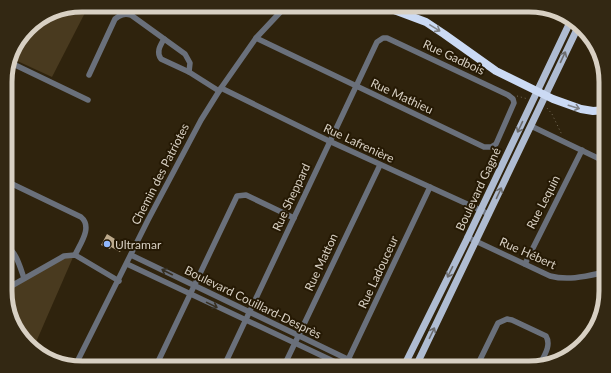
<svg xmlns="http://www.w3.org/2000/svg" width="611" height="373" font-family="Lato,sans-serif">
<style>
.green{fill:#493a1f}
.building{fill:#bdaa8c}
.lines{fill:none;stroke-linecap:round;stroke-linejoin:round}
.path{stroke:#736956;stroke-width:1;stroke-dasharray:1 3;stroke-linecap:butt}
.minor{stroke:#6a707b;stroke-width:5.5}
.major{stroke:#afbcd2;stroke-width:7}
.highway{stroke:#cbdaf4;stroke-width:8}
.oneway{stroke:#808388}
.oneway2{stroke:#6a6a6b}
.oneway3{stroke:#362f22}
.poi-dot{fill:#91b8fd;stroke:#251904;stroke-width:1.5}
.labels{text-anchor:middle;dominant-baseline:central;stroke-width:4;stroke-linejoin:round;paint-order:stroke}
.street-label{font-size:12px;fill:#d8d0c3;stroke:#251904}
.poi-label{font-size:12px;fill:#d8d0c3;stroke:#251904;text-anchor:start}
.rim{fill:none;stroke:#d8d0c3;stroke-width:5}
</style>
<rect width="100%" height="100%" fill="#2f230d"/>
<g class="green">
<polygon points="82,5 89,5 52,77 13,59 31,24"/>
<polygon points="64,254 74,255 33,349 18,334 6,301 6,286"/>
</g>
<polygon class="building" points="107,234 115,239 114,241 123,246 120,252 111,247 110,249 101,245"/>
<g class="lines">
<g class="path">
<polyline points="517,96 528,99"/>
<polyline points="547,108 552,114 562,135"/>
</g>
<g class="minor">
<path d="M164 39C160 46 156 52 161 59L189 72"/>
<polyline points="11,63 88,100"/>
<path d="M89 75 115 19C120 15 124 13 131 15L185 54 190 63 189 72 219 91"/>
<polyline points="221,88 329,141 489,214"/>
<polyline points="531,126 606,162"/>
<path d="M6 181 81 217C93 227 80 244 75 255"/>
<polyline points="606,227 604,240 606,256"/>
<path d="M467 237 550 276C569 281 587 276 606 272"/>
<path d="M6 246C16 251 20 267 24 278"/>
<polyline points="131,255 366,368"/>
<polyline points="127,264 348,368"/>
<polyline points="525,264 582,150"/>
<polyline points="6,289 64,256 75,255 119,281"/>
<polyline points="347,362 430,187"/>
<polyline points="75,366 148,220 201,120 221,88 256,38 287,5"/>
<polyline points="155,368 237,196 246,195 294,218"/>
<path d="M223 368C274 259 325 150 377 42L383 38H387L508 95 513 99 514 103 496 144 491 147H484L256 38"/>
<polyline points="283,368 380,165"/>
<path d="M476 368 498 323 507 319 512 320 546 336C552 346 543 357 539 366"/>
</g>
<g class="major">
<polyline points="403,368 466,241 572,18"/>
<polyline points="415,368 579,25"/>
</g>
<polyline class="highway" points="373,5 394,10 426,22 444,34 496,71 553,99 581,109 593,111 606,110"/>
</g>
<defs><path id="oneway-shaft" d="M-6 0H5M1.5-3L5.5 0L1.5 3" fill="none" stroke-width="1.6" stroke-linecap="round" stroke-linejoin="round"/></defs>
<g class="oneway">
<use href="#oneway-shaft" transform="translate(435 28) rotate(31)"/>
<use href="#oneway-shaft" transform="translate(574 107) rotate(17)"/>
</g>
<g class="oneway2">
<use href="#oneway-shaft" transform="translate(563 57) rotate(-65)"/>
<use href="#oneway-shaft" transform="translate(520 127) rotate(115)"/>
<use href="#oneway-shaft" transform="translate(499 193) rotate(-65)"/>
<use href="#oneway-shaft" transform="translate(450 272) rotate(116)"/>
<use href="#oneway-shaft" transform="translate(432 333) rotate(-64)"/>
</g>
<g class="oneway3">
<use href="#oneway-shaft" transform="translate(167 272) rotate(-153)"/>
<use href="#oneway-shaft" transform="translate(212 305) rotate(26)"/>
</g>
<circle class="poi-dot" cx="107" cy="244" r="4"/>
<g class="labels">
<g class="street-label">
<text transform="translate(454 57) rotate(25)">Rue Gadbois</text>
<text transform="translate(402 96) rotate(25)">Rue Mathieu</text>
<text transform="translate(359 143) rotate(25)">Rue Lafrenière</text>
<text transform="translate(160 174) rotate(-63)">Chemin des Patriotes</text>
<text transform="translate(478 189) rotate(-65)">Boulevard Gagné</text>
<text transform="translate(291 197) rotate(-65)">Rue Sheppard</text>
<text transform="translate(543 202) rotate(-63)">Rue Lequin</text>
<text transform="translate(528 253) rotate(24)">Rue Hébert</text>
<text transform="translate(321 262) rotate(-65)">Rue Matton</text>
<text transform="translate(378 272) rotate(-65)">Rue Ladouceur</text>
<text transform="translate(253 302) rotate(26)">Boulevard Couillard-Desprès</text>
</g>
<g class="poi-label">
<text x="115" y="244">Ultramar</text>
</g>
</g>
<path d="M0 0H611V373H0ZM82 12H529A70 70 0 0 1 599 82V291A70 70 0 0 1 529 361H82A70 70 0 0 1 12 291V82A70 70 0 0 1 82 12Z" fill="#332813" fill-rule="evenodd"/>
<path class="rim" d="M82 12H529A70 70 0 0 1 599 82V291A70 70 0 0 1 529 361H82A70 70 0 0 1 12 291V82A70 70 0 0 1 82 12Z"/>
</svg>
